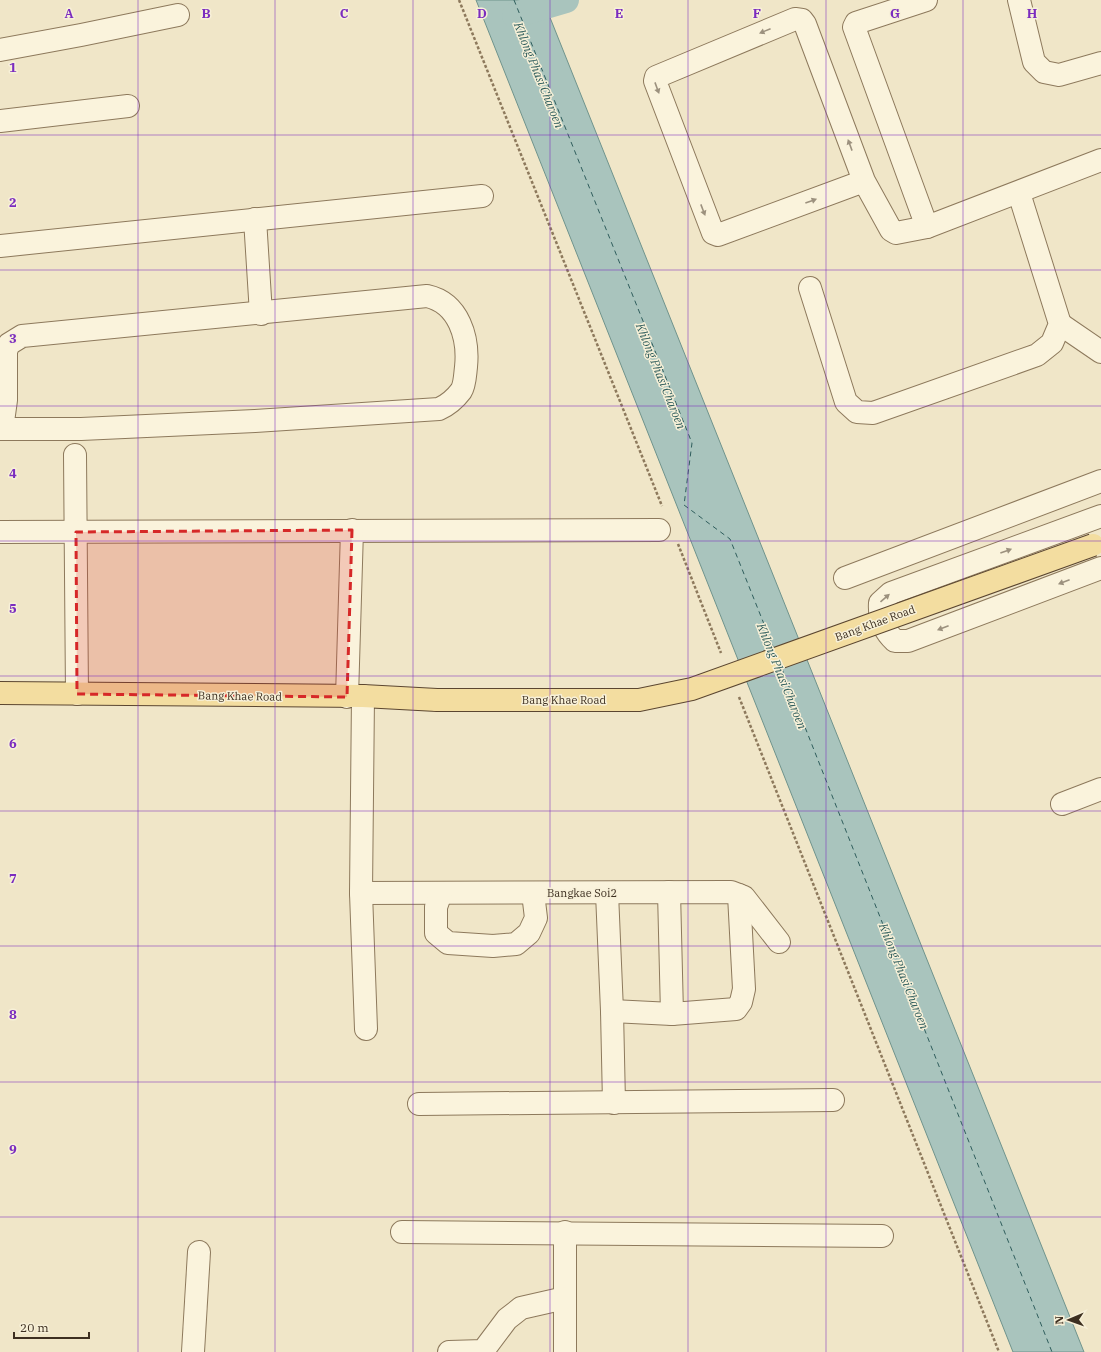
<svg xmlns="http://www.w3.org/2000/svg" width="1101" height="1352" font-family="'IBM Plex Serif',serif">
<style>
.water{fill:#a9c4bd;stroke:#6f938c}
.lines{fill:none;stroke-linecap:round;stroke-linejoin:round}
.canal{stroke:#a9c4bd;stroke-width:26}
.ferry{stroke:#2f5d5c;stroke-width:1;stroke-dasharray:5 4;stroke-linecap:butt}
.minor-casing{stroke:#8d795c;stroke-width:24}
.major-casing{stroke:#5b4630;stroke-width:24}
.path{stroke:#8d795c;stroke-width:2.5;stroke-dasharray:3 2;stroke-linecap:butt}
.minor{stroke:#faf3dc;stroke-width:22}
.major{stroke:#f3dda0;stroke-width:22}
.major-bridge-casing{stroke:#5b4630;stroke-width:24;stroke-linecap:butt}
.major-bridge{stroke:#f3dda0;stroke-width:22}
.oneway{fill:#9c917e}
.marked{fill:#d62828;fill-opacity:0.2;stroke:#d62828;stroke-width:3;stroke-dasharray:8 5;stroke-linejoin:round}
.grid{fill:none;stroke:#7b2cbf;stroke-width:1;stroke-opacity:0.55}
.labels{text-anchor:middle;dominant-baseline:central;stroke-width:3;stroke-linejoin:round;paint-order:stroke}
.street-label{font-size:11px;fill:#3d2f20;stroke:#f7f0d8}
.water-label{font-size:12px;font-style:italic;fill:#2f5d5c;stroke:#f7f0d8}
.grid-label{font-size:13px;text-anchor:middle;font-weight:bold;fill:#7b2cbf;stroke:#f7f0d8;stroke-width:3;stroke-linejoin:round;paint-order:stroke}
</style>
<rect width="100%" height="100%" fill="#f0e6c8"/>
<polygon class="water" points="476,0 543,0 1084,1352 1013,1352"/>
<g class="lines">
<polyline class="canal" points="515,15 566,0"/>
<g class="ferry">
<polyline points="514,0 692,443 684,505 730,539 774,649"/>
<polyline points="782,669 1052,1352"/>
</g>
<g class="minor-casing">
<g id="minor">
<polyline points="926,0 856,23 854,27 927,227"/>
<polyline points="1019,0 1034,62 1044,72 1059,75 1101,63"/>
<polyline points="0,50 81,35 178,15"/>
<polyline points="0,121 128,106"/>
<polyline points="864,181 718,235 713,233 655,81 656,77 795,19 802,20 805,24 864,181 891,230 896,233 927,227 1101,160"/>
<polyline points="255,219 261,314"/>
<polyline points="0,246 482,196"/>
<polyline points="810,288 846,402 857,412 873,413 1037,355 1052,343 1060,324 1019,193"/>
<polyline points="1060,324 1101,352"/>
<path d="M0 429H81L255 421 439 409C448 405 455 399 461 391 465 385 465 375 466 367 469 338 459 303 427 296L22 336 9 344 6 351V400L2 429"/>
<polyline points="75,455 77,694"/>
<path d="M1101 516 891 593 880 603C879 618 884 631 895 641H908L1101 568"/>
<polyline points="0,532 659,530"/>
<polyline points="845,578 1101,481"/>
<polyline points="363,696 361,893 366,1029"/>
<polyline points="347,697 352,530"/>
<polyline points="1062,804 1101,789"/>
<polyline points="669,892 672,1014"/>
<polyline points="361,893 731,892 744,897 779,942"/>
<polyline points="441,893 436,907 436,933 448,943 493,946 516,944 529,933 536,918 533,893"/>
<polyline points="607,893 612,1011 614,1103"/>
<polyline points="612,1011 672,1014 736,1009 741,1002 744,989 739,895"/>
<polyline points="419,1104 833,1100"/>
<polyline points="402,1232 882,1236"/>
<polyline points="565,1232 565,1352"/>
<polyline points="193,1352 199,1252"/>
<polyline points="449,1352 483,1351 507,1319 521,1308 565,1298"/>
</g>
</g>
<g class="major-casing">
<polyline id="major" points="0,693 363,696 437,700"/>
</g>
<g class="path">
<polyline points="459,0 662,506"/>
<polyline points="678,544 721,653"/>
<polyline points="739,697 999,1352"/>
</g>
<use href="#minor" class="minor"/>
<use href="#major" class="major"/>
<g class="major-bridge-casing">
<polyline id="major-bridge" points="437,700 639,700 692,689 1093,545"/>
</g>
<use href="#major-bridge" class="major-bridge"/>
</g>
<defs><path id="oneway-solid" d="M-6-.8H1V-3.2L6.5 0L1 3.2V.8H-6Z"/></defs>
<g class="oneway">
<use href="#oneway-solid" transform="translate(765 31) rotate(158)"/>
<use href="#oneway-solid" transform="translate(657 88) rotate(70)"/>
<use href="#oneway-solid" transform="translate(850 145) rotate(-110)"/>
<use href="#oneway-solid" transform="translate(811 201) rotate(-20)"/>
<use href="#oneway-solid" transform="translate(703 210) rotate(69)"/>
<use href="#oneway-solid" transform="translate(1006 551) rotate(-20)"/>
<use href="#oneway-solid" transform="translate(1064 582) rotate(159)"/>
<use href="#oneway-solid" transform="translate(885 598) rotate(-41)"/>
<use href="#oneway-solid" transform="translate(943 628) rotate(159)"/>
</g>
<path class="marked" d="M352 530 347 697 77 694 76 532Z"/>
<path class="grid" d="M138 0V1352M275 0V1352M413 0V1352M550 0V1352M688 0V1352M826 0V1352M963 0V1352M0 135H1101M0 270H1101M0 406H1101M0 541H1101M0 676H1101M0 811H1101M0 946H1101M0 1082H1101M0 1217H1101"/>
<g class="labels">
<g class="street-label">
<text transform="translate(875 623) rotate(-20)">Bang Khae Road</text>
<text transform="translate(240 696) rotate(1)">Bang Khae Road</text>
<text x="564" y="700">Bang Khae Road</text>
<text x="582" y="893">Bangkae Soi2</text>
</g>
<g class="water-label">
<text transform="translate(539 75) rotate(68)">Khlong Phasi Charoen</text>
<text transform="translate(661 376) rotate(68)">Khlong Phasi Charoen</text>
<text transform="translate(782 676) rotate(68)">Khlong Phasi Charoen</text>
<text transform="translate(904 976) rotate(68)">Khlong Phasi Charoen</text>
</g>
</g>
<g class="grid-label">
<text x="69" y="18">A</text>
<text x="206" y="18">B</text>
<text x="344" y="18">C</text>
<text x="482" y="18">D</text>
<text x="619" y="18">E</text>
<text x="757" y="18">F</text>
<text x="895" y="18">G</text>
<text x="1032" y="18">H</text>
<text x="13" y="72">1</text>
<text x="13" y="207">2</text>
<text x="13" y="343">3</text>
<text x="13" y="478">4</text>
<text x="13" y="613">5</text>
<text x="13" y="748">6</text>
<text x="13" y="883">7</text>
<text x="13" y="1019">8</text>
<text x="13" y="1154">9</text>
</g>
<g transform="translate(1069 1320) rotate(268)" stroke="#f7f0d8" stroke-width="3" paint-order="stroke">
<path d="M0-3L7 15L0 10L-7 15Z" fill="#3d2f20"/>
<text y="-6" font-size="11" font-weight="bold" text-anchor="middle" fill="#3d2f20">N</text>
</g>
<path d="M14 1332v6h75v-6" fill="none" stroke="#3d2f20" stroke-width="2"/>
<text x="20" y="1332" font-size="12" fill="#3d2f20" stroke="#f7f0d8" stroke-width="3" paint-order="stroke">20 m</text>
</svg>
